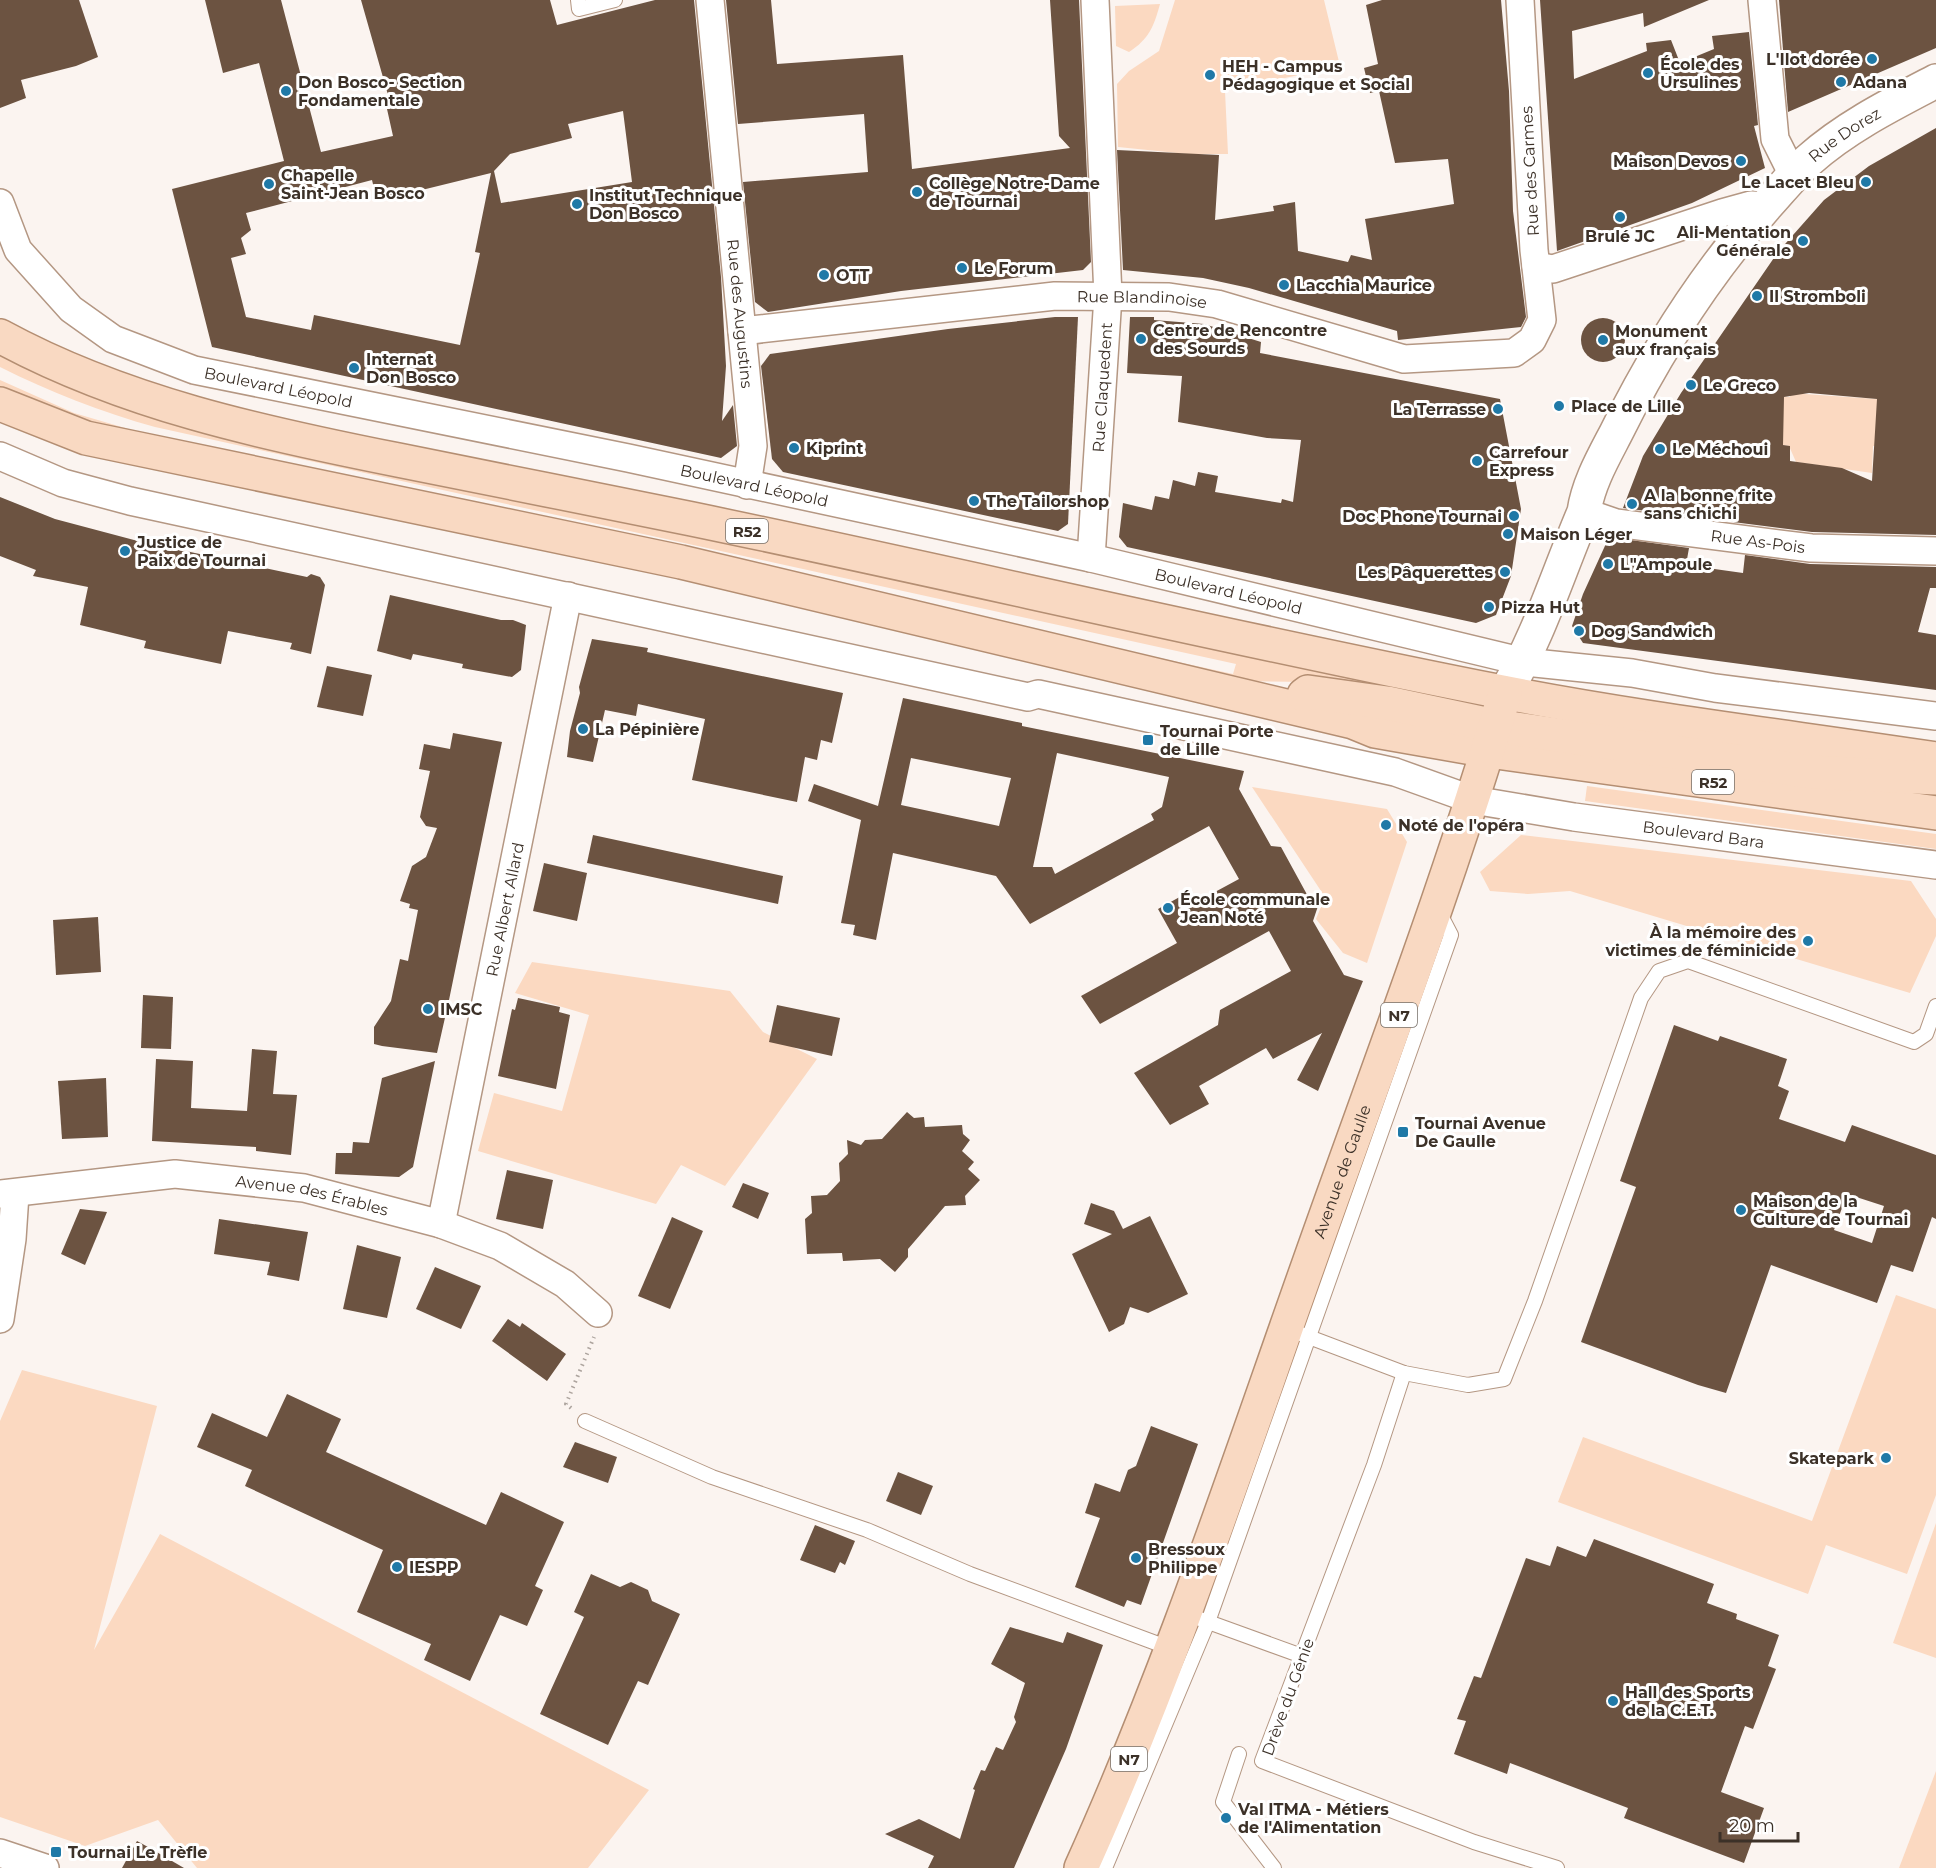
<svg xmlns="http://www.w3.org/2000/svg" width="1936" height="1868" font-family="Montserrat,sans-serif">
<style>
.green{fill:#fbd9c1}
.building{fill:#6c5341;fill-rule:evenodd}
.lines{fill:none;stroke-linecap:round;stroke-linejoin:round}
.lane-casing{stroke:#b49783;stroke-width:16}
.street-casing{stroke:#b49783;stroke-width:30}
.secondary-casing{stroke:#b49783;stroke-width:36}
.primary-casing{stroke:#b48e72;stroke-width:36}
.path{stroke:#ada49e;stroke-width:4;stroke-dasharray:1.5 4.5;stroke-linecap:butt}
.lane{stroke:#fff;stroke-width:14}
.street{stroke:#fff;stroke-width:27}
.secondary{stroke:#fff;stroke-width:33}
.primary{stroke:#f9d9c2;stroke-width:33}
.poi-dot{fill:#1f79a7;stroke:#fff;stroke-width:2}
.labels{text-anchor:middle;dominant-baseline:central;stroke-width:6;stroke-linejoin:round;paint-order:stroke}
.shield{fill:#fff;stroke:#766f68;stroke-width:1.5}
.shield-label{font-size:15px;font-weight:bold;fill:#3c3128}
.poi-label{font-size:16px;font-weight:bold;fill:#3c3128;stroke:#fff;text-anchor:start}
.street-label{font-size:16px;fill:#3c3128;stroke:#fff}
</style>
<rect width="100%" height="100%" fill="#fbf4f0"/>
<g class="green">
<polygon points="1175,0 1324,0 1340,66 1225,91 1228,154 1187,154 1118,147 1117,84 1129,71 1159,51"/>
<path d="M1160 4C1154 26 1149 39 1129 52L1116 46 1115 6Z"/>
<path d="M0 354 41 374 1385 683 1381 694 1308 682 1224 681 131 445 0 393V380L74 413 166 440 1233 674 1236 664 155 427C101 412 50 392 0 367Z"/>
<polygon points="1790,393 1877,399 1877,446 1873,446 1872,473 1796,462 1789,446 1749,440 1771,396 1790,397"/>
<polygon points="1587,786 1936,834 1936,849 1585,801"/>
<polygon points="1252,787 1387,809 1407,842 1367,963 1343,953 1316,919 1325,897"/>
<polygon points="1521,835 1911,881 1936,919 1936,936 1910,993 1570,891 1528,894 1490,891 1480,872"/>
<polygon points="532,962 730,991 763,1032 817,1059 725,1186 681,1165 656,1204 478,1151 494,1093 562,1111 589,1015 515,993"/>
<polygon points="1896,1295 1936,1309 1936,1495 1907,1574 1826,1545 1808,1594 1558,1502 1583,1437 1812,1521"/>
<polygon points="22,1370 157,1406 94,1650 160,1534 649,1790 588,1868 197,1868 158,1820 85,1846 0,1817 0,1421"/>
<polygon points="1936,1523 1936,1658 1893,1643"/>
<polygon points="1936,1771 1936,1868 1899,1868"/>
</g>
<g class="building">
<polygon points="0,0 79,0 98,57 76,66 21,80 26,98 0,108"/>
<path d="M205 0H281L321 152 393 136 387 109H390V102L361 0H550L557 25 655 0H694L721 277 726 366 722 421 733 405 737 446 721 458 212 347 172 189 284 161 259 63 223 73ZM623 111 632 182 501 203 494 171 510 154 572 138 568 124ZM491 173 475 252 480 253 460 345 314 315 311 330 246 317 231 258 246 254 241 238 251 230 246 213 372 180 377 201Z"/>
<polygon points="726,0 771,0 777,64 903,55 912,169 1070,148 1059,136 1050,0 1079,0 1091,262 1083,270 901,291 768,312 755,302 743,182 868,172 864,114 738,124"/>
<polygon points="1382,0 1501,0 1509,91 1513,211 1526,317 1521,327 1398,340 1397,331 1249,288 1203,278 1123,270 1117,150 1219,155 1215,220 1274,211 1273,206 1295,202 1298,251 1348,262 1351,255 1372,260 1365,219 1454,204 1448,159 1395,163 1379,91 1370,93 1364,68 1378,64 1366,5"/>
<polygon points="1540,0 1709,0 1644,27 1643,13 1572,31 1574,79 1647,51 1646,43 1671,40 1680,63 1714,49 1712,36 1749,32 1758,125 1754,126 1765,168 1692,203 1557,251"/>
<polygon points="1779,0 1936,0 1936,48 1788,112"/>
<path d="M1936 128V535L1812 532 1623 508 1643 456 1681 393 1778 252 1824 200 1869 166ZM1809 393 1877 399 1872 481 1842 468 1790 461V446L1783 445 1784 397Z"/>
<polygon points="1055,317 1078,317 1068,524 1058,531 783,472 772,459 761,366 770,354 948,329"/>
<polygon points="1130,317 1154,317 1154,320 1204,324 1261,342 1260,353 1500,399 1521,509 1511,576 1496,615 1476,623 1127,547 1119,537 1123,503 1152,510 1155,496 1169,499 1173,480 1195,486 1198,472 1218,476 1215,492 1281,503 1282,499 1293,502 1301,440 1267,438 1178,422 1182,376 1127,373"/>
<circle cx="1603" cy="340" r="22"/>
<polygon points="0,497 55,519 134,540 307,577 311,574 320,577 325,585 311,654 290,649 292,643 228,631 221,664 144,648 146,641 80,625 88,587 33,576 36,570 0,556"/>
<polygon points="1609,537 1689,548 1686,565 1743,573 1745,555 1810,564 1936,567 1936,588 1930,588 1918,632 1936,635 1936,690 1583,643 1572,626 1583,594"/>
<polygon points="390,595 501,620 513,620 526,625 521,670 512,677 462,668 463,664 413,654 411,660 377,651"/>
<polygon points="592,639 648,648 647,652 843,693 832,743 821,740 817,760 805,757 797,802 692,780 705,719 638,704 636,716 605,710 593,762 567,757 570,731 580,693 579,687"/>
<polygon points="327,666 372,675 363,716 317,707"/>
<path d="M903 698 1022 723V726L1244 771 1239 789 1271 846 1281 847 1310 900 1319 903 1313 921 1344 975 1363 981 1318 1091 1297 1080 1322 1033 1273 1059 1266 1048 1199 1086 1209 1104 1170 1125 1134 1073 1218 1025 1220 1010 1291 971 1269 931 1100 1024 1081 996 1177 943 1158 909 1185 894 1202 899 1239 879 1209 826 1030 924 996 876 893 853 876 940 853 935 855 925 841 923 861 820 808 801 814 784 878 806ZM1057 753 1169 777 1162 807 1151 814 1154 820 1055 874 1052 867H1033ZM911 758 1011 778 999 826 901 805Z"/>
<polygon points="453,733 502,742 449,1000 437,1053 382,1046 374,1044 374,1027 391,1001 400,959 408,961 418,910 409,908 410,904 400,901 412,866 426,857 437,828 426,826 420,817 430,771 419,769 424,744 450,749"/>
<polygon points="593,835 783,876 778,904 587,863"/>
<polygon points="544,863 587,873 577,921 533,911"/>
<polygon points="98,917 101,972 56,975 53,920"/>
<polygon points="143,995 173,997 171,1049 141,1048"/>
<polygon points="518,998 560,1007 559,1012 570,1015 556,1089 498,1076 512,1009 515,1010"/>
<polygon points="777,1005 840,1018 832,1056 769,1042"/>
<path d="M1674 1025 1718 1041 1720 1036 1787 1059 1778 1086 1789 1091 1779 1119 1845 1142 1852 1125 1936 1155V1219L1932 1217 1913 1272 1891 1265 1877 1303 1771 1265 1726 1393 1698 1385 1581 1342 1636 1187 1620 1181ZM1847 1194 1884 1206 1872 1243 1834 1230Z"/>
<polygon points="252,1049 277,1051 273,1094 297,1095 291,1155 256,1151 256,1147 152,1141 156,1059 193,1061 191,1108 247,1111"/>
<polygon points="435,1061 413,1167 399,1177 335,1174 336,1153 352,1153 353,1142 369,1143 382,1078"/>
<polygon points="106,1078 108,1137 62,1139 58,1081"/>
<polygon points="907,1112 914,1118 924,1117 925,1127 962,1125 963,1134 970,1140 962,1151 974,1162 968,1169 980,1180 965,1196 966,1205 945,1206 908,1249 908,1257 895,1272 880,1259 843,1261 842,1253 807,1254 805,1219 812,1213 811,1196 827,1195 840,1181 839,1163 848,1154 847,1140 861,1145 865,1140 882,1139"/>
<polygon points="507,1170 553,1180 543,1229 496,1219"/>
<polygon points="743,1183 769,1193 758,1219 732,1207"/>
<polygon points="1091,1203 1114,1211 1123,1229 1150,1216 1188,1294 1148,1313 1130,1307 1124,1324 1109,1332 1072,1254 1112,1234 1084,1224"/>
<polygon points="80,1209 107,1212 85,1265 61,1254"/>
<polygon points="672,1217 703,1231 670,1309 638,1296"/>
<polygon points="219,1219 308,1232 299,1281 267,1275 270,1262 214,1254"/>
<polygon points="357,1245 401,1257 387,1318 343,1309"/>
<polygon points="435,1267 481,1286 461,1329 416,1309"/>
<polygon points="508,1319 520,1327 522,1323 566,1354 547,1381 492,1341"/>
<polygon points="287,1394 341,1419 326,1452 486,1525 501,1492 564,1522 535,1586 543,1590 527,1626 500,1615 470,1681 424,1660 431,1644 357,1612 383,1550 245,1486 252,1470 197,1447 212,1413 267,1437"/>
<polygon points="1151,1426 1198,1444 1141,1605 1127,1600 1124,1607 1075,1587 1100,1518 1085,1513 1095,1483 1120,1492 1128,1470 1136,1466"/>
<polygon points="575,1442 617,1457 608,1483 563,1467"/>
<polygon points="898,1472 933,1486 921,1515 886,1501"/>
<polygon points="815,1525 855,1541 845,1565 840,1562 835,1573 800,1560"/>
<polygon points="1594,1539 1714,1584 1707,1603 1737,1614 1736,1619 1779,1635 1768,1666 1776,1669 1753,1729 1745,1726 1721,1792 1764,1808 1744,1863 1624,1818 1628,1808 1510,1763 1507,1774 1454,1754 1466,1721 1457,1719 1474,1676 1481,1678 1526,1558 1550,1566 1557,1546 1586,1557"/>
<polygon points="591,1574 620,1587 631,1582 648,1590 652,1601 680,1614 648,1685 638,1681 608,1745 540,1714 584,1617 574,1612"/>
<polygon points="1010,1627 1063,1643 1067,1632 1103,1645 1066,1749 1014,1868 928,1868 934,1856 885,1834 919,1819 960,1839 975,1790 973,1789 981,1770 985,1771 996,1747 1003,1750 1016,1722 1014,1717 1025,1683 991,1664"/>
<polygon points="137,1841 148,1847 184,1868 122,1868"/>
</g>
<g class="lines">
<g class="lane-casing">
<g id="lane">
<polyline points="578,0 579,9 615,0"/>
<polyline points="1301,1334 1404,1373 1468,1385 1504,1379 1535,1301 1641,998 1659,971 1688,961 1914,1042 1926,1034 1936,1006"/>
<polyline points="1404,1373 1374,1465 1262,1761 1474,1842 1557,1868"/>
<polyline points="585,1421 712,1477 867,1530 970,1574 1172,1649"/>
<polyline points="1200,1619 1302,1656"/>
<polyline points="1239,1754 1223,1802 1274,1868"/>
<polyline points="1105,1868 1208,1622 1451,935 1439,912"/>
</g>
</g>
<g class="street-casing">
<g id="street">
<path id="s1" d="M710 0 753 446 747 485"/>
<polyline points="1762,0 1775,139 1793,175"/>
<path id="s2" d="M0 203 18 250 71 309 113 339 194 370 628 458 1091 558 1524 662 1632 673 1715 688 1936 716"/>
<polyline points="1536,266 1553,269 1722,213 1751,205 1766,206"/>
<path id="s3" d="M742 331 1055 296 1169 297 1217 304 1404 359 1514 353 1532 340 1542 320 1534 250 1520 0"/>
<path id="s4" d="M0 456 63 483 130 501 1028 697 1038 694 1395 772 1473 800 1574 817 1936 865"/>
<path id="s5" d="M1584 512 1616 523 1811 548 1936 551"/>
<path id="s6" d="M1091 558 1108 296 1095 0"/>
<path id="s7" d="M0 1194 175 1174 304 1188 441 1224 500 1246 565 1284 598 1313"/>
<path id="s8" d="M441 1224 568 596"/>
<polyline points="0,1319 12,1239 15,1194"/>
<polyline points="0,1853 45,1868"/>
</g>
</g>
<g class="secondary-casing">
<g id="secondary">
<path id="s9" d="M1505 693C1539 636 1558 573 1584 512 1588 484 1603 458 1616 433 1656 352 1706 274 1766 206 1780 191 1793 174 1809 160 1846 127 1892 104 1936 81"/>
</g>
</g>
<g class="primary-casing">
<g id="primary">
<path d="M0 336C123 403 262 433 398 460 496 480 594 499 692 519 962 575 1231 639 1502 692 1646 720 1791 737 1936 759"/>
<polyline points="0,404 86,438 681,562 1353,722 1375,731 1489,751 1936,813"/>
<polyline points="1304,695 1308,692 1387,703 1495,726 1811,772 1936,778"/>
<path id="s10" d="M1081 1868C1170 1671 1237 1466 1309 1263 1376 1073 1448 886 1505 693"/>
</g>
</g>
<polyline class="path" points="571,1408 566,1404 594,1337"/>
<use href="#lane" class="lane"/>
<use href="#street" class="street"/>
<use href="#secondary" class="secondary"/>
<use href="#primary" class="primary"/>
</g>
<g class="poi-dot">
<circle cx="1872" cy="59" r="6"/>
<circle cx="1648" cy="73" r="6"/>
<circle cx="1210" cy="75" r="6"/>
<circle cx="1841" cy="82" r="6"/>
<circle cx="286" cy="91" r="6"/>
<circle cx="1741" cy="161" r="6"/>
<circle cx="1866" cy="182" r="6"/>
<circle cx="269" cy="184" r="6"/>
<circle cx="917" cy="192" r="6"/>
<circle cx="577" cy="204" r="6"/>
<circle cx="1620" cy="217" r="6"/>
<circle cx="1803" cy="241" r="6"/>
<circle cx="962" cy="268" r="6"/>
<circle cx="824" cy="275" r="6"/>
<circle cx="1284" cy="285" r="6"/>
<circle cx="1757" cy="296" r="6"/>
<circle cx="1141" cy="339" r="6"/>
<circle cx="1603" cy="340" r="6"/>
<circle cx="354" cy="368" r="6"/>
<circle cx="1691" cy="385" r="6"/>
<circle cx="1559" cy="406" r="6"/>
<circle cx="1498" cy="409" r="6"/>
<circle cx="794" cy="448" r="6"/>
<circle cx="1660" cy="449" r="6"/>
<circle cx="1477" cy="461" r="6"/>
<circle cx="974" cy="501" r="6"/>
<circle cx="1632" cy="504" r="6"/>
<circle cx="1514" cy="516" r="6"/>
<circle cx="1508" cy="534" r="6"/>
<circle cx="125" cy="551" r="6"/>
<circle cx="1608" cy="564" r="6"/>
<circle cx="1505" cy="572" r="6"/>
<circle cx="1489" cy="607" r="6"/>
<circle cx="1579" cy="631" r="6"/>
<circle cx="583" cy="729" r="6"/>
<rect x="1142" y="734" width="12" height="12" rx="3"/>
<circle cx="1386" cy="825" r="6"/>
<circle cx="1168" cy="908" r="6"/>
<circle cx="1808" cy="941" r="6"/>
<circle cx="428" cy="1009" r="6"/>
<rect x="1397" y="1126" width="12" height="12" rx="3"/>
<circle cx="1741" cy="1210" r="6"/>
<circle cx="1886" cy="1458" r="6"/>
<circle cx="1136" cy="1558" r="6"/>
<circle cx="397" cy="1567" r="6"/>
<circle cx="1613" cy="1701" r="6"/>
<circle cx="1226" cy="1818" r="6"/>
<rect x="50" y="1846" width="12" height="12" rx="3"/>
</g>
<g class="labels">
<g class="shield">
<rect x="726" y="519" width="42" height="24" rx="4.5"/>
<rect x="1692" y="770" width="42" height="24" rx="4.5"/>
<rect x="1381" y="1003" width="36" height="24" rx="4.5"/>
<rect x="1111" y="1747" width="36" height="24" rx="4.5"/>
</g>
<g class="shield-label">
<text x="747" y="531">R52</text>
<text x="1713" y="782">R52</text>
<text x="1399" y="1015">N7</text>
<text x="1129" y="1759">N7</text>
</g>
<g class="poi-label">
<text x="1860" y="59" text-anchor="end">L'Ilot dorée</text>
<text x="1660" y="64">École des<tspan x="1660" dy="18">Ursulines</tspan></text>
<text x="1222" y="66">HEH - Campus<tspan x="1222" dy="18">Pédagogique et Social</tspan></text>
<text x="298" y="82">Don Bosco- Section<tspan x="298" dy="18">Fondamentale</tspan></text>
<text x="1853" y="82">Adana</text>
<text x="1729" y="161" text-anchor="end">Maison Devos</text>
<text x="281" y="175">Chapelle<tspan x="281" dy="18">Saint-Jean Bosco</tspan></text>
<text x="1854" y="182" text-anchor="end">Le Lacet Bleu</text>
<text x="929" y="183">Collège Notre-Dame<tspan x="929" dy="18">de Tournai</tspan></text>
<text x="589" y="195">Institut Technique<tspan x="589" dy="18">Don Bosco</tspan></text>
<text x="1791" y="232" text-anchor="end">Ali-Mentation<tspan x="1791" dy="18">Générale</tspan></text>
<text x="1620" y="236" text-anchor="middle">Brulé JC</text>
<text x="974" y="268">Le Forum</text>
<text x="836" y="275">OTT</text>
<text x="1296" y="285">Lacchia Maurice</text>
<text x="1769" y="296">Il Stromboli</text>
<text x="1153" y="330">Centre de Rencontre<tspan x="1153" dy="18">des Sourds</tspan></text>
<text x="1615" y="331">Monument<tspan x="1615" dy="18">aux français</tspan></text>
<text x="366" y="359">Internat<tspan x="366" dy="18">Don Bosco</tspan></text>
<text x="1703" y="385">Le Greco</text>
<text x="1571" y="406">Place de Lille</text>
<text x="1486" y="409" text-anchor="end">La Terrasse</text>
<text x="806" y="448">Kiprint</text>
<text x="1672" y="449">Le Méchoui</text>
<text x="1489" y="452">Carrefour<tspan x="1489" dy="18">Express</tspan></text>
<text x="1644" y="495">A la bonne frite<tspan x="1644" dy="18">sans chichi</tspan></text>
<text x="986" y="501">The Tailorshop</text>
<text x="1502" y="516" text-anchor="end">Doc Phone Tournai</text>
<text x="1520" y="534">Maison Léger</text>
<text x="137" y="542">Justice de<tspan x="137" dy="18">Paix de Tournai</tspan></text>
<text x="1620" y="564">L"Ampoule</text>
<text x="1493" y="572" text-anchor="end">Les Pâquerettes</text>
<text x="1501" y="607">Pizza Hut</text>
<text x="1591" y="631">Dog Sandwich</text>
<text x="595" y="729">La Pépinière</text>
<text x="1160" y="731">Tournai Porte<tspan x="1160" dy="18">de Lille</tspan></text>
<text x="1398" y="825">Noté de l'opéra</text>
<text x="1180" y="899">École communale<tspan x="1180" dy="18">Jean Noté</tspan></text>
<text x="1796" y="932" text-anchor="end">À la mémoire des<tspan x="1796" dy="18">victimes de féminicide</tspan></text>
<text x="440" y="1009">IMSC</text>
<text x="1415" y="1123">Tournai Avenue<tspan x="1415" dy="18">De Gaulle</tspan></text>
<text x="1753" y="1201">Maison de la<tspan x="1753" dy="18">Culture de Tournai</tspan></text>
<text x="1874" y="1458" text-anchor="end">Skatepark</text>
<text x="1148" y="1549">Bressoux<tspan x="1148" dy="18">Philippe</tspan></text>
<text x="409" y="1567">IESPP</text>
<text x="1625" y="1692">Hall des Sports<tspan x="1625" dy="18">de la C.E.T.</tspan></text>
<text x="1238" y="1809">Val ITMA - Métiers<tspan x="1238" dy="18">de l'Alimentation</tspan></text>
<text x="68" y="1852">Tournai Le Trèfle</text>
</g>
<g class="street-label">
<text stroke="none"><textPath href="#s9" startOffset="663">Rue Dorez</textPath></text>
<text transform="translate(1530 171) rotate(-93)">Rue des Carmes</text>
<text stroke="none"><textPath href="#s3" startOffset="402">Rue Blandinoise</textPath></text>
<text stroke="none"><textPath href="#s1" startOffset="315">Rue des Augustins</textPath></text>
<text stroke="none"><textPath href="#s2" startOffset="354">Boulevard Léopold</textPath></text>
<text stroke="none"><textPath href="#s6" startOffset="171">Rue Claquedent</textPath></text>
<text stroke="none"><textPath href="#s2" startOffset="840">Boulevard Léopold</textPath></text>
<text stroke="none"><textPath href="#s5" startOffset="177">Rue As-Pois</textPath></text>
<text stroke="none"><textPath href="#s2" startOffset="1326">Boulevard Léopold</textPath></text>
<text stroke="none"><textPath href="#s4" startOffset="1749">Boulevard Bara</textPath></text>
<text stroke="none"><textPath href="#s8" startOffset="321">Rue Albert Allard</textPath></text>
<text stroke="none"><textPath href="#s10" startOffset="744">Avenue de Gaulle</textPath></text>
<text stroke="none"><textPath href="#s7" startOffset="315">Avenue des Érables</textPath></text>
<text transform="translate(1288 1697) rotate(-70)">Drève du Génie</text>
</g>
</g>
<path d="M1720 1832v9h78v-9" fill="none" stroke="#3c3128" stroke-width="3"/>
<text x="1729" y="1832" font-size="18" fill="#3c3128" stroke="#ffffff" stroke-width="4.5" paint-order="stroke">20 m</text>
</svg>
